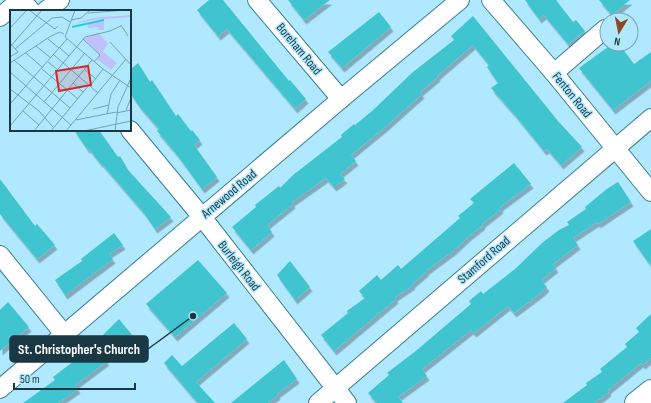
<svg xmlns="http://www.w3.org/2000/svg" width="651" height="403" font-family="'Sofia Sans Condensed',sans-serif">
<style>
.building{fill:#40c4d0;filter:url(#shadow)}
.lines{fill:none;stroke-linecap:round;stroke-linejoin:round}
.minor-casing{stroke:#367e97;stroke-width:20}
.tertiary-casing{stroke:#367e97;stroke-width:24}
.minor{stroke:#fff;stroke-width:18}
.tertiary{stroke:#fff;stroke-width:22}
.labels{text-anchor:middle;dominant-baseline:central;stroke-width:3;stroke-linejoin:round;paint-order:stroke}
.street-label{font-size:13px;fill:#1a3843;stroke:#b0e9ff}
.inset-river{fill:none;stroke:#23c9f8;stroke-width:2}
.inset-road{fill:none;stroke:#74a2b4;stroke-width:1}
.view{fill:#d62828;fill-opacity:0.15;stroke:#d62828;stroke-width:2}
.inset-edge{fill:none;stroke:#1a3843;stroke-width:2}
.leader{fill:none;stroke:#1a3843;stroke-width:1.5}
.callout-dot{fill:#1a3843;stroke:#b0e9ff;stroke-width:1.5}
.callout{fill:#1a3843;stroke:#1a3843;stroke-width:1.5}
.callout-label{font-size:14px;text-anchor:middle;font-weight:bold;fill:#fff}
</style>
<defs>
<filter id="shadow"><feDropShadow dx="2.5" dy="4.5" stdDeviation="0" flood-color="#0004"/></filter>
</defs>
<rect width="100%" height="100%" fill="#b0e9ff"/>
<g class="building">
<polygon points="209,0 223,0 289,81 290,80 306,99 295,109 227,29 218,36 197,10"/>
<polygon points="288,0 330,0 304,20"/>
<polygon points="525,0 556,0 573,22 576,20 585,31 568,44 544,15 539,19"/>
<polygon points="599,0 630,0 612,15"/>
<polygon points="379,12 391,27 342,68 328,52"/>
<polygon points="473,16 558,121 582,147 561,165 547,149 544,151 514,114 491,88 498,83 487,67 489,65 473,45 437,76 438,77 420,92 422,94 385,127 351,155 356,161 340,174 345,179 334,187 326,178 292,202 293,204 267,225 272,232 251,250 232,227 256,207 255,205 279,186 280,188 293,175 342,137 341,135 354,124 355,125 372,111 413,72 454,40 451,36"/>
<polygon points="612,44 619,44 634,64 651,52 651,81 613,110 579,68"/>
<polygon points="138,63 150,82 152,80 176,116 178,114 191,131 192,130 200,140 194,145 217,177 202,189 178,156 157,131 159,129 139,106 130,93 130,70"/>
<polygon points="74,130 99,130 118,157 120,156 128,170 171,217 155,229 144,213 101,163 100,163 88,148 87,149"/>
<polygon points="514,163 531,184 500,207 501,209 482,224 483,225 469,236 454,250 426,271 426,272 412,284 413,285 395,297 396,299 334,351 321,335 348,313 347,311 365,298 359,291 377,275 381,280 398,265 401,269 460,218 458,216 474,203 470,199"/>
<polygon points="0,179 35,226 37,224 55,245 37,259 0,214"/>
<polygon points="618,182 631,202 598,224 597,222 573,238 578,245 553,264 556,268 541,280 547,287 542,292 514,313 508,306 474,333 471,330 422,369 427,376 398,397 403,403 377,403 368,393 389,375 387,373 417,350 471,304 469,301 481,291 483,294 515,269 542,243 559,230 569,225 567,222 586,209 585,207 608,188"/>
<polygon points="651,229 651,266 633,241"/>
<polygon points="114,233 123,245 109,254 113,259 65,295 55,280 82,261 81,259"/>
<polygon points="198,260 227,293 175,337 146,304"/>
<polygon points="290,261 310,287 295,300 277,275"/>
<polygon points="8,302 29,327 0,351 0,310"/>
<polygon points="651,314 651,358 643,365 641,363 608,390 609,392 594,403 563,403 587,385 586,383 602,372 600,369 627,347 625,344 639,332 636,328"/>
<polygon points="119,319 132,335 105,359 107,361 75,385 78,389 58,403 23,403 55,380 53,377 100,341 99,339"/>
<polygon points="234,323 247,339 196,382 215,403 198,403 164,363 172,355 182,366"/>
<polygon points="284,360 297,379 277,394 278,395 268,403 231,403"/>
</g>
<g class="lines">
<g class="minor-casing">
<g id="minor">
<polyline points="22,0 31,11"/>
<polyline points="257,0 341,99"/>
<polyline points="491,0 554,73 651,192"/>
<polyline points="45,11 60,0"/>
<polyline points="0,17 20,0"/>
<polyline points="554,73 605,29"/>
<polyline points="130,130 202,217 347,403"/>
<polyline points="0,255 64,334"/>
<polyline points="0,389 341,99 460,0"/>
<polyline points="318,403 651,118"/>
</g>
</g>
<g class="tertiary-casing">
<polyline id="tertiary" points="636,403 651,391"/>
</g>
<use href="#minor" class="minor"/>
<use href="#tertiary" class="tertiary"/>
</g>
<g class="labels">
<g class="street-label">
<text transform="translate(299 49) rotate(50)">Boreham Road</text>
<text transform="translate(572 95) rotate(51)">Fenton Road</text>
<text transform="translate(229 194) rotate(-40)">Arnewood Road</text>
<text transform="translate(484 260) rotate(-41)">Stamford Road</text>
<text transform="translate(239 266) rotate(52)">Burleigh Road</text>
</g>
</g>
<g transform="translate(10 10)">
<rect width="121" height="121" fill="#b0e9ff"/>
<path d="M121 5V7L83 10 63 14 83 8Z" fill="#c0c1fa"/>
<path d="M88 23 98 33 93 42 107 53 101 60 87 49 90 45 74 29Z" fill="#c0c1fa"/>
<path d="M94 11V20H89L88 17 78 18V13Z" fill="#c0c1fa"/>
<path class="inset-river" d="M62 17 94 10"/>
<path class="inset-road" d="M19 0 45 19 48 16M65 0 55 27 93 59 121 78M78 3 117 0M61 10 71 8 80 0M111 15 118 26M0 18 17 0M38 29 49 38M73 29 90 45 84 52M100 32 121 55M0 33 8 42 0 47M26 36 41 48M0 37 32 0M50 38 59 46M5 39 42 8 52 7 60 12M16 43 33 58M44 45 88 83M4 50 60 98M38 52 48 60M0 53 41 26 50 22 54 24M32 59 68 89M75 60 86 69M0 62 61 115M63 73 73 82M80 76 93 59M0 79 29 101 43 117M34 92 75 43M0 94 57 29M83 99 99 95M116 100 121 88M13 101 29 115M106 103 121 100M97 104 101 84 110 70M66 110 106 102M0 116 75 27 100 21 111 16M24 121 82 50M41 121 79 75M56 121 116 49M74 121 121 111M105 121 108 97 121 68"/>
<path class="view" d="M78 56 81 75 49 81 46 61Z"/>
<rect width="121" height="121" class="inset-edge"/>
</g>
<path class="leader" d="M193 316L148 349"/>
<circle class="callout-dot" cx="193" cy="316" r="4"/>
<rect class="callout" x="10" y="336" width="138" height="26" rx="4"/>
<g class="callout-label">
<text x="79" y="354">St. Christopher's Church</text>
</g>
<g transform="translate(619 32) rotate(190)"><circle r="19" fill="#b0e9ff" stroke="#74a2b4"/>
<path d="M0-3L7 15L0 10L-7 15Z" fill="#8e4625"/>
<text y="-6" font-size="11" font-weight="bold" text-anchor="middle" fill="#1a3843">N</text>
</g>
<path d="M14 383v6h121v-6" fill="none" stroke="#1a3843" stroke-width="2"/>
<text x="20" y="383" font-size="12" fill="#1a3843" stroke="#b0e9ff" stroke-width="3" paint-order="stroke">50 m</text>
</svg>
